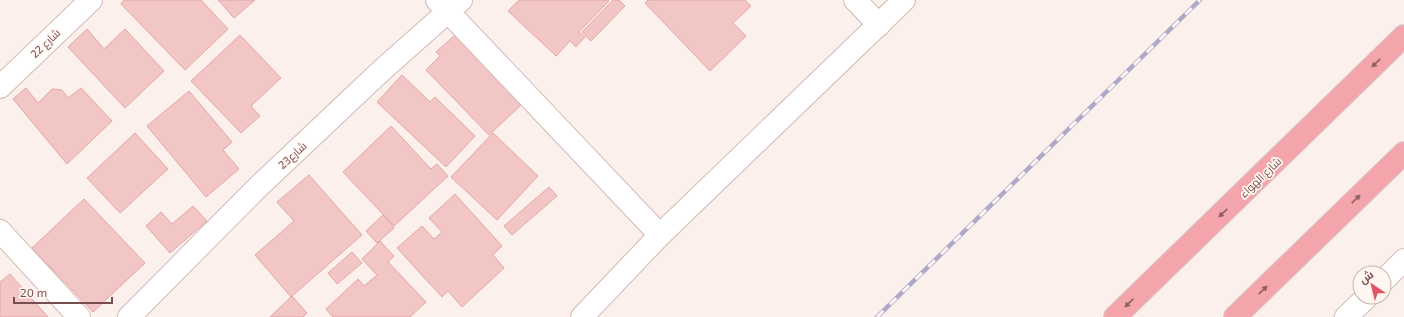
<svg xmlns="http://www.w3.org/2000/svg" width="1404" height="317" font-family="'Exo 2',Cairo,sans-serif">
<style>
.building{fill:#f1c6c4;stroke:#e4a6a4}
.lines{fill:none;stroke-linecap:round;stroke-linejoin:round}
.minor-casing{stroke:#d4b9b6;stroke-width:24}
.highway-casing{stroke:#d9cdcd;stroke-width:24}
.minor{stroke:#fff;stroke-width:22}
.highway{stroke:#f4a5ac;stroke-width:22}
.rail-casing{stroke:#aea9c8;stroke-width:4.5}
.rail{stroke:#fff6f2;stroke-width:3;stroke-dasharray:9;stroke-linecap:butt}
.oneway{fill:#915f61}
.labels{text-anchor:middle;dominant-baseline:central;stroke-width:3.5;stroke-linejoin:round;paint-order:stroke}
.street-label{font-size:11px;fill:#784e4e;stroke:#fff6f2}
</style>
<rect width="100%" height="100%" fill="#fcf0ec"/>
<g class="building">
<polygon points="124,0 201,0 228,29 185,70 121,4"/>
<polygon points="218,0 255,0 234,18"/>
<polygon points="519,0 608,0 609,1 579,32 585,37 576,47 570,41 556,56 508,11"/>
<polygon points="613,0 619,0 625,6 591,41 582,32"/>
<polygon points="648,0 745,0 751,6 733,23 746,36 710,71 645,3"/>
<polygon points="87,29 104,49 125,29 164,71 125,108 68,47"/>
<polygon points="240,35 281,78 251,106 260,116 241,133 191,81"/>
<polygon points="455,35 521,105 489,135 426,70 440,56 436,52"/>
<polygon points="402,75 430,102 435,97 475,136 446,167 377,102"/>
<polygon points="26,88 38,103 52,89 62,90 68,98 81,88 112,121 67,164 13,99"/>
<polygon points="189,91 232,142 223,150 239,169 206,197 147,126"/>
<polygon points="391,126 431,169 437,164 448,176 394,226 343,172"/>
<polygon points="135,133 168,169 120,213 87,178"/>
<polygon points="493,133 538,176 497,220 451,177"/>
<polygon points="309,175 362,235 291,297 255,255 294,221 277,202"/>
<polygon points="549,187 557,196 512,235 504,226"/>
<polygon points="455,194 502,246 493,255 504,268 462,307 448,291 442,297 397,248 422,226 434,239 442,232 429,218"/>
<polygon points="84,199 145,263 93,312 32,248"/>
<polygon points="193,206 207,221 170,253 146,226 161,212 172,224"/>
<polygon points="383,215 394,228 377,243 366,231"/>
<polygon points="380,241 394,256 388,262 426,302 410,317 333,317 326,309 358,279 364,286 377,275 362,259"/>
<polygon points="352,252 362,263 337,284 328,273"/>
<polygon points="10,274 48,317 0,317 0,282"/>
<polygon points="292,296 307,313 303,317 270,317"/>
</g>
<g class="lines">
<g class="minor-casing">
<g id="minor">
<polyline points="437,0 660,235"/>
<polyline points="855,0 879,25"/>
<polyline points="0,87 91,0"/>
<polyline points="0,231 79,317"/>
<polyline points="1384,280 1404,260"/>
<polyline points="129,317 258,187 381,71 461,0"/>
<polyline points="582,317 660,235 904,0"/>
<polyline points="1346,317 1367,297"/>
</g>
</g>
<g class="highway-casing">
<g id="highway">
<polyline points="1115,317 1404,36"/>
<polyline points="1235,317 1404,153"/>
</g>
</g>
<use href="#minor" class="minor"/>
<use href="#highway" class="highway"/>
<g class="rail-casing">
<polyline id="rail" points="877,317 1200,0"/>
</g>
<use href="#rail" class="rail"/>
</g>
<defs><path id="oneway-solid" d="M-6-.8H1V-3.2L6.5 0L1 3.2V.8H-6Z"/></defs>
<g class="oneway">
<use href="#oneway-solid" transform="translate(1376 63) rotate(136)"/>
<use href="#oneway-solid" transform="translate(1356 199) rotate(-44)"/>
<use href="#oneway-solid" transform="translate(1223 213) rotate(136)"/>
<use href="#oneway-solid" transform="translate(1263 290) rotate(-44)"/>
<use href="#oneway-solid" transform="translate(1129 303) rotate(136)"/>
</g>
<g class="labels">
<g class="street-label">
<text transform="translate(45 43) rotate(-44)">شارع 22</text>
<text transform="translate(292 155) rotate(-43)">شارع23</text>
<text transform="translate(1260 177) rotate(-44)">شارع الهواء</text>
</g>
</g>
<g transform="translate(1372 285) rotate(325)"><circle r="19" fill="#fff6f2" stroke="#c9b3b0"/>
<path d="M0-3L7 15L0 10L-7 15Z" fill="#e25567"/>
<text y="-6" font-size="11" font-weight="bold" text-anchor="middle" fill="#784e4e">ش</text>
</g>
<path d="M14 297v6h98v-6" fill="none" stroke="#784e4e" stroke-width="2"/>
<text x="20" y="297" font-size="12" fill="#784e4e" stroke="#fff6f2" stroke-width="3" paint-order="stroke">20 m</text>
</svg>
